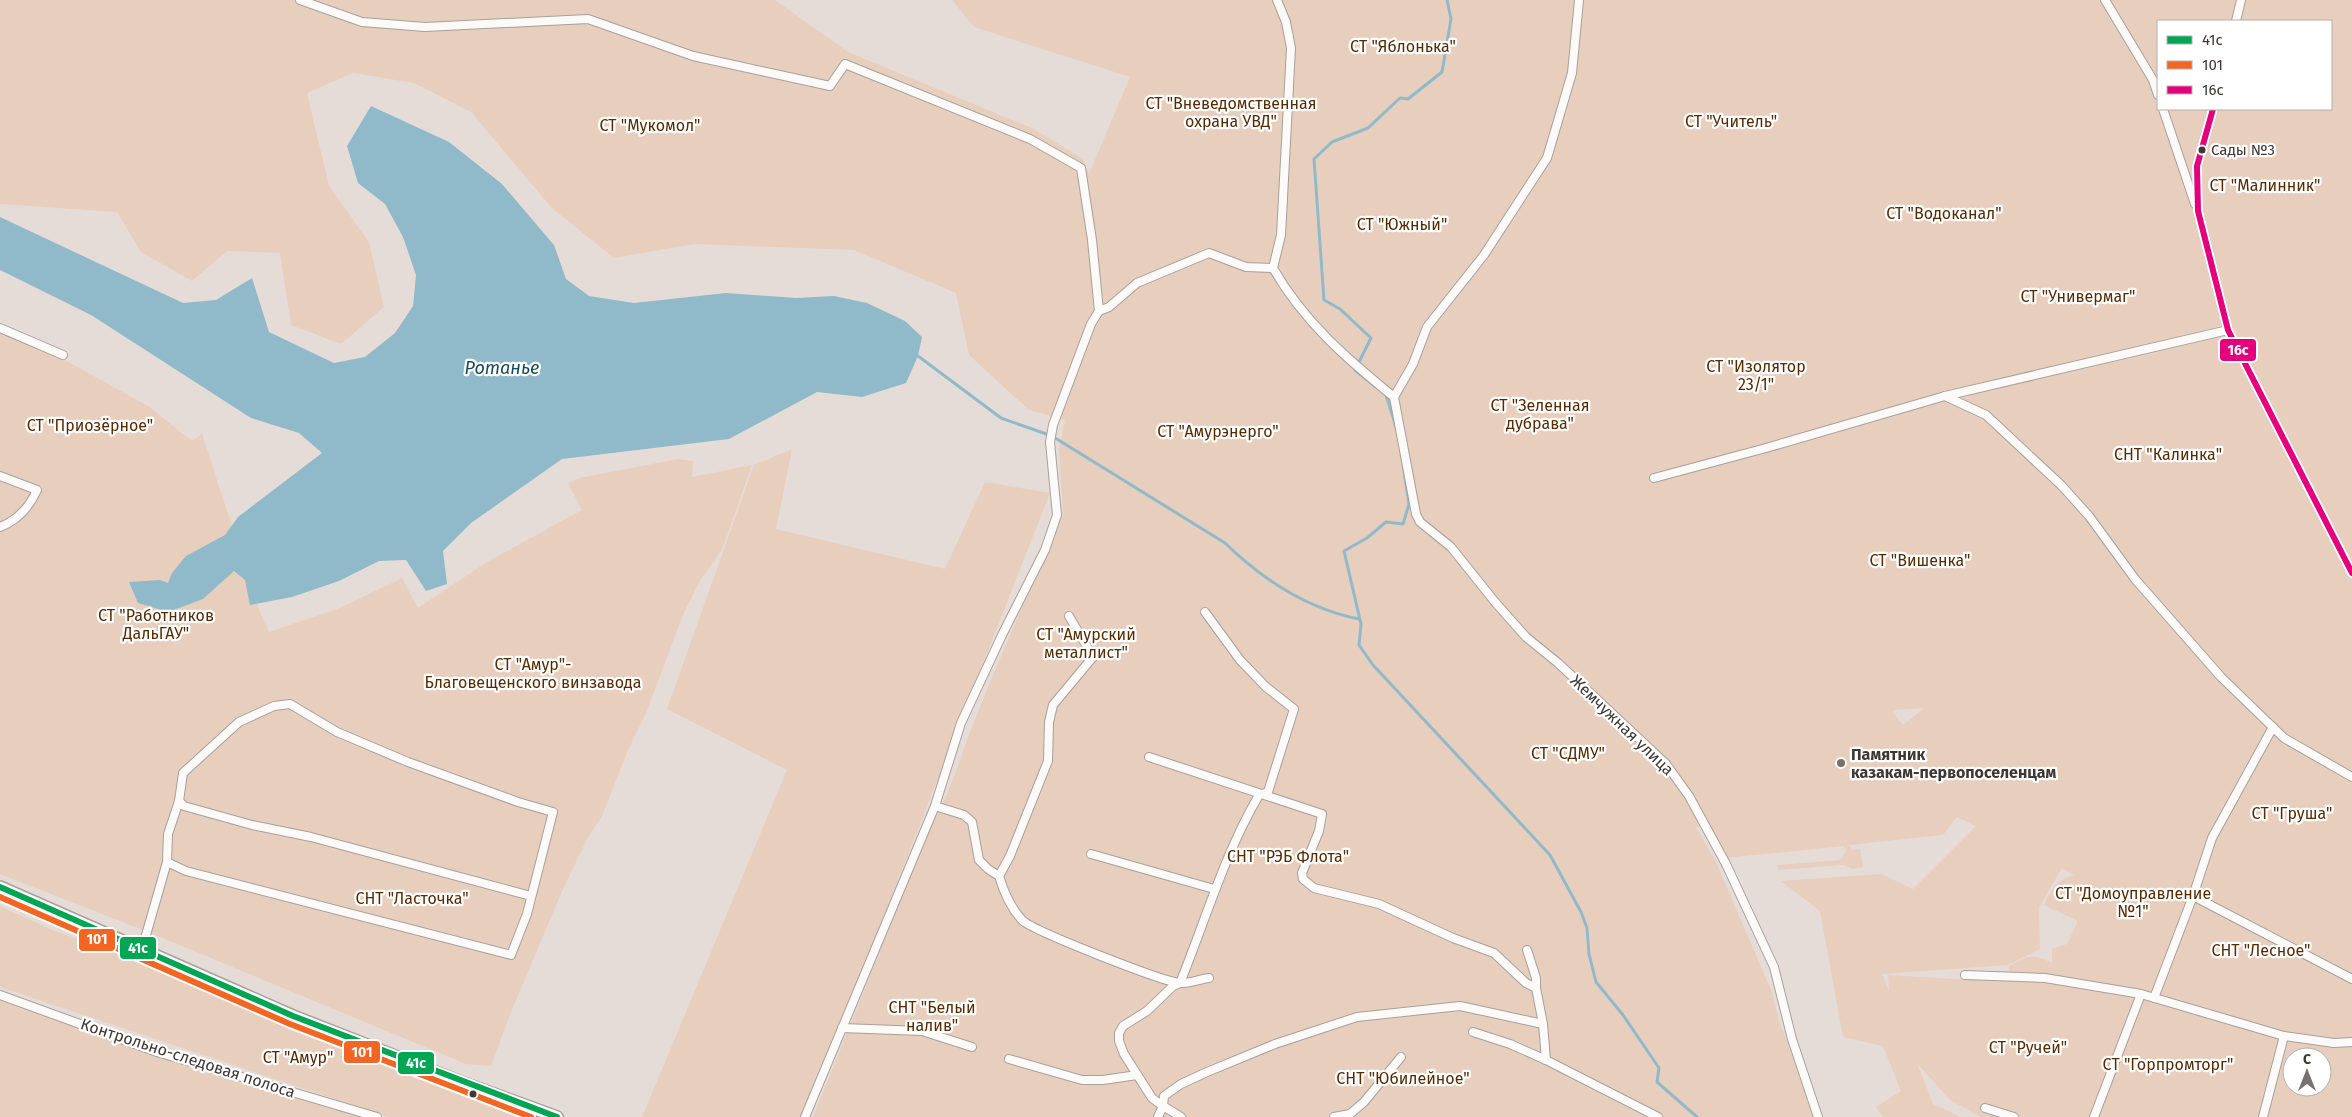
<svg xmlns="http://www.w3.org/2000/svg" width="2352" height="1117" font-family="'Fira Sans',sans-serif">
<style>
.green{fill:#e8cebd;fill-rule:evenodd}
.water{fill:#90baca}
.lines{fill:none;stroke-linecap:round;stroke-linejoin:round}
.stream{stroke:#90baca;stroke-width:3}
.street-casing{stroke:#a7a09c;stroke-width:10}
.secondary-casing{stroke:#a7a09c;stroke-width:14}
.street{stroke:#fbfaf9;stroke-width:8}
.secondary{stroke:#f7f2f0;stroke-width:11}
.bus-1-casing{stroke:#fff;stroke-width:10}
.bus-2-casing{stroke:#fff;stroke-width:10}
.bus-3-casing{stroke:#fff;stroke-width:10}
.bus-1{stroke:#00a651;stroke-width:6}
.bus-2{stroke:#f26522;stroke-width:6}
.bus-3{stroke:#e5007d;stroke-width:6}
.bus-dot{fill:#3e3834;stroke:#fff;stroke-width:2}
.poi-dot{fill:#78716d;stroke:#fff;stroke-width:2}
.labels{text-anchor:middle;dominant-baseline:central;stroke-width:4.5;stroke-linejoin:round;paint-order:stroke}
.bus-label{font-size:15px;fill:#3e3834;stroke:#fff;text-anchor:start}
.park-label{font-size:16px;fill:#572a00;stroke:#fff}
.street-label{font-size:16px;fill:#3e3834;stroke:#fff}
.poi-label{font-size:16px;font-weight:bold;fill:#3e3834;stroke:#fff;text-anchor:start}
.water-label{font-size:18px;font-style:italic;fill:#154b5d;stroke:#fff}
.line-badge{stroke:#fff;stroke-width:2}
.badge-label{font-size:14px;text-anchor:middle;font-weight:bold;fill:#fff}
</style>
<rect width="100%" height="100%" fill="#e5dcd7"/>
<g class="green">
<path d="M0 0H775L848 52 1034 129 1083 159 1089 174 1130 77 974 27 952 0H2352V1117H1981L1950 1100 1917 1063 1933 1104 1961 1117H1883L1876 1107 1901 1091 1883 1046 1843 1037 1820 911 1781 881 1881 874 1913 889 1976 826 1957 817 1943 835 1849 845 1852 850 1860 849 1863 867 1853 869 1843 865 1779 870 1777 865 1841 860 1846 851 1844 846 1725 858 1708 822 1696 828 1716 862 1771 990 1780 1024 1803 1082 1814 1117H813L931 825C952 792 961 753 976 717 1003 649 1033 584 1060 516L1063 515 1059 449 1065 420 1029 410 969 355 956 293 854 250 694 244 614 258 552 208 471 112 414 83 353 73 307 93 329 186 369 242 384 307 341 344 291 325 280 253 227 251 192 281 141 252 117 212 0 204ZM2158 21H2331V109H2158ZM1924 708 1903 725 1892 712 1896 710ZM2062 868 2074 875C2056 881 2052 888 2044 905L2078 921 2067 944 2052 949V963C2031 953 2028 956 2009 966L2008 980H1972L1888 975 1889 991 1882 974 2008 965 2040 949 2039 907ZM2292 1057H2322V1087H2292Z"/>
<polygon points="0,331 43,348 148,406 192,441 202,434 261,615 269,632 340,608 402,578 418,608 487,562 582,510 568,483 580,478 678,459 693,461 692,477 752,465 722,550 701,579 683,615 646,713 628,750 602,816 588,837 563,889 511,1012 491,1066 466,1064 153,934 0,874"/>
<polygon points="792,449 776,529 945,569 985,482 1050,493 805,1117 642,1117 787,770 667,709 754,465"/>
<polygon points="0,906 50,929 179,976 520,1117 389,1117 0,987"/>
<polygon points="0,996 142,1051 245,1084 368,1117 0,1117"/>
</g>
<polygon class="water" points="371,106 449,142 502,184 554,245 566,279 589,296 634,303 726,293 796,298 834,296 867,303 905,321 922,337 918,356 906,383 862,397 817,392 729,439 562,459 471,523 443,551 447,584 426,591 406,560 379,561 339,581 292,597 250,605 245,580 234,571 203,599 168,612 138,603 129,582 160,580 168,583 172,573 186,556 225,535 238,517 322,453 299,433 251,418 91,315 0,270 0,217 183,303 216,300 252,278 269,332 334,363 365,357 395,333 413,306 416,275 403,237 385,204 358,183 347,146"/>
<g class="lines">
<g class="stream">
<path d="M918 356 1001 418 1052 436 1225 543C1262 579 1308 609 1359 619"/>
<polyline points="1376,387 1355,370 1371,338 1340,309 1324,300 1314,159 1332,142 1368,128 1400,98 1408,99 1442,72 1451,19 1447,0"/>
<polyline points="1382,392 1386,395 1397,430"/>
<polyline points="1403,464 1409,504 1403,524 1386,522 1367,538 1344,551 1361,624 1359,645 1373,665 1550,855 1581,912 1587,928 1589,954 1596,982 1623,1015 1659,1068 1657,1082 1697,1117"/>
</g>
<g class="street-casing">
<g id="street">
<polyline points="300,0 362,22 425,27 588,19 693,56 830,86 845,64 1030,139 1081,168 1092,240 1099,311"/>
<path d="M1277 0 1286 22 1291 48 1281 235 1273 268C1303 321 1347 359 1394 397"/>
<polyline points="2105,0 2153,80 2158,95"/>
<polyline points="2236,21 2241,0"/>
<polyline points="2163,109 2195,204"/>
<polyline points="2213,109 2197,166 2198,211 2228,330 2352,573"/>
<polyline points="0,328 63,355"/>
<polyline points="1945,396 1986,415 2061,485 2089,516 2135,579 2221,677 2284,738 2352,777"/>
<polyline points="1394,397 1416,514 1420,522 1451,547 1495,602 1526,637 1558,663 1666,764 1689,796 1726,864 1774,967 1792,1039 1818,1117"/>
<polyline points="1394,397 1413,364 1427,327 1484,255 1547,158 1572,73 1579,0"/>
<path d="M0 476 37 490C29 508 18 520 0 527"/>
<polyline points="1654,478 1766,448 1945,396 2228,330"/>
<path d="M1205 612 1240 660 1266 687 1294 709 1268 792 1259 795C1224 855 1206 919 1180 983L1173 986 1147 1011 1123 1026 1119 1033V1041L1124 1054 1152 1098 1163 1106 1164 1096 1181 1084 1207 1072 1275 1044 1357 1017 1460 1006 1543 1024 1546 1060"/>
<polyline points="1149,757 1322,814 1319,831 1302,873 1303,879 1314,888 1379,904 1453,938 1494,953 1526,983 1536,988 1543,1024"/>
<polyline points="179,801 184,806 252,825 311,837 531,896"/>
<path d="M935 806 964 815 972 822 979 860 988 869 999 876C1004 893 1010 907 1022 920 1033 931 1159 980 1179 983 1188 984 1200 979 1209 978"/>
<polyline points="1091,854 1214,889"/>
<polyline points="999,876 1010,856 1048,761 1049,722 1053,705 1093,657 1069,616"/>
<polyline points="2193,896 2352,979"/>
<polyline points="142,949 167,862 168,834 179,801 183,773 239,722 274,706 290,704 337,732 408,762 518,802 553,812 527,914 511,955 186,871 167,862"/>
<polyline points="1527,950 1536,978 1536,988"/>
<polyline points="1965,975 2045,978 2141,994 2284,1036 2334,1043 2352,1042"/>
<polyline points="0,995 157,1052 377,1117"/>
<polyline points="2154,998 2193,896 2212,838 2273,727"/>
<polyline points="842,1028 922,1031 972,1047"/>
<polyline points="1473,1032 1510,1044 1546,1060 1658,1117"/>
<polyline points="1009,1059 1082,1080 1103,1080 1137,1075"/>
<polyline points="1985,1108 2014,1117"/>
<polyline points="805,1117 935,806 961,723 1003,633 1045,550 1057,515 1050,442 1053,425 1091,324 1099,311 1109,307 1137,283 1209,253 1246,267 1273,268"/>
<polyline points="1158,1117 1163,1106 1181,1117"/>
<polyline points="1334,1117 1350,1114 1364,1102 1401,1057"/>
<polyline points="2094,1117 2141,994"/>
<polyline points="2263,1117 2284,1036"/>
</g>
</g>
<g class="secondary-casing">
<polyline id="secondary" points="0,887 293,1016 461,1082 557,1117"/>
</g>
<use href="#street" class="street"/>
<use href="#secondary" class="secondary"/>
<g class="bus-1-casing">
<polyline id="bus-1" points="0,887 293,1016 557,1117"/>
</g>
<g class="bus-2-casing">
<polyline id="bus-2" points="0,897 290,1024 531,1117"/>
</g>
<g class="bus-3-casing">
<polyline id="bus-3" points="2213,109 2197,166 2198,211 2228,330 2352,573"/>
</g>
<use href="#bus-1" class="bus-1"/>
<use href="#bus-2" class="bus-2"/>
<use href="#bus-3" class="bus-3"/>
</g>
<g class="bus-dot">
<circle cx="2202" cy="150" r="4.5"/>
<circle cx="473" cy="1094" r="4.5"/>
</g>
<circle class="poi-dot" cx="1841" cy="763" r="5"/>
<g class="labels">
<g class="bus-label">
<text x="2211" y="150">Сады №3</text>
</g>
<g class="park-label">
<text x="1403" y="46">СТ "Яблонька"</text>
<text x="1231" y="103">СТ "Вневедомственная<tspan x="1231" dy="18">охрана УВД"</tspan></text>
<text x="1731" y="121">СТ "Учитель"</text>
<text x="650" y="125">СТ "Мукомол"</text>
<text x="2265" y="185">СТ "Малинник"</text>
<text x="1944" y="213">СТ "Водоканал"</text>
<text x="1402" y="224">СТ "Южный"</text>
<text x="2078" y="296">СТ "Универмаг"</text>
<text x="1756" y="366">СТ "Изолятор<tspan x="1756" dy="18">23/1"</tspan></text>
<text x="1540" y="405">СТ "Зеленная<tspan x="1540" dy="18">дубрава"</tspan></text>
<text x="90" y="425">СТ "Приозёрное"</text>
<text x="1218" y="431">СТ "Амурэнерго"</text>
<text x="2168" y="454">СНТ "Калинка"</text>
<text x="1920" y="560">СТ "Вишенка"</text>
<text x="156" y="615">СТ "Работников<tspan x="156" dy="18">ДальГАУ"</tspan></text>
<text x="1086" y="634">СТ "Амурский<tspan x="1086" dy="18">металлист"</tspan></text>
<text x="533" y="664">СТ "Амур"-<tspan x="533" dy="18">Благовещенского винзавода</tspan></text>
<text x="1568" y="753">СТ "СДМУ"</text>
<text x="2292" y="813">СТ "Груша"</text>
<text x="1288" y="856">СНТ "РЭБ Флота"</text>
<text x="2133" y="893">СТ "Домоуправление<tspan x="2133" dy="18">№1"</tspan></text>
<text x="412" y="898">СНТ "Ласточка"</text>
<text x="2261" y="950">СНТ "Лесное"</text>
<text x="932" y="1007">СНТ "Белый<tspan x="932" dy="18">налив"</tspan></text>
<text x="2028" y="1047">СТ "Ручей"</text>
<text x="298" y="1057">СТ "Амур"</text>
<text x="2168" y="1064">СТ "Горпромторг"</text>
<text x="1403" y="1078">СНТ "Юбилейное"</text>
</g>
<g class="street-label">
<text transform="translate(1622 725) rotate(44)">Жемчужная улица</text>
<text transform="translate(188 1058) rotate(18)">Контрольно-следовая полоса</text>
</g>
<g class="poi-label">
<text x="1851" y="754">Памятник<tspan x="1851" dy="18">казакам-первопоселенцам</tspan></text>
</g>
<g class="water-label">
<text x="502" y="368">Ротанье</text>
</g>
</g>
<g class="line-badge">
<rect x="2219" y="338" width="38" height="24" rx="5" fill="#e5007d"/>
<rect x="78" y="928" width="38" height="24" rx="5" fill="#f26522"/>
<rect x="119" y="936" width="38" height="24" rx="5" fill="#00a651"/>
<rect x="343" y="1040" width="38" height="24" rx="5" fill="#f26522"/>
<rect x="397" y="1051" width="38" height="24" rx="5" fill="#00a651"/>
</g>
<g class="badge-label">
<text x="2238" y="355">16с</text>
<text x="97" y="944">101</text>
<text x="138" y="953">41с</text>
<text x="362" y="1057">101</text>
<text x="416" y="1068">41с</text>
</g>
<rect x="2157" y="20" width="175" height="90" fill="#ffffff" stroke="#b2afae"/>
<rect x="2167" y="36" width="25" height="8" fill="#00a651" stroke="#b2afae"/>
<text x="2202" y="45" font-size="15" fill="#3e3834">41с</text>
<rect x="2167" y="61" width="25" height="8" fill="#f26522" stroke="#b2afae"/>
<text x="2202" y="70" font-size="15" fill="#3e3834">101</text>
<rect x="2167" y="86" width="25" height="8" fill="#e5007d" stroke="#b2afae"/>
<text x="2202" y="95" font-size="15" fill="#3e3834">16с</text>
<g transform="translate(2307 1072)"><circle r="24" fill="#ffffff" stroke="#b2afae"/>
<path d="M0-4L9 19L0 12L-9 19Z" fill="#78716d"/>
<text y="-8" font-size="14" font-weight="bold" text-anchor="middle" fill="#3e3834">С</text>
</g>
</svg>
